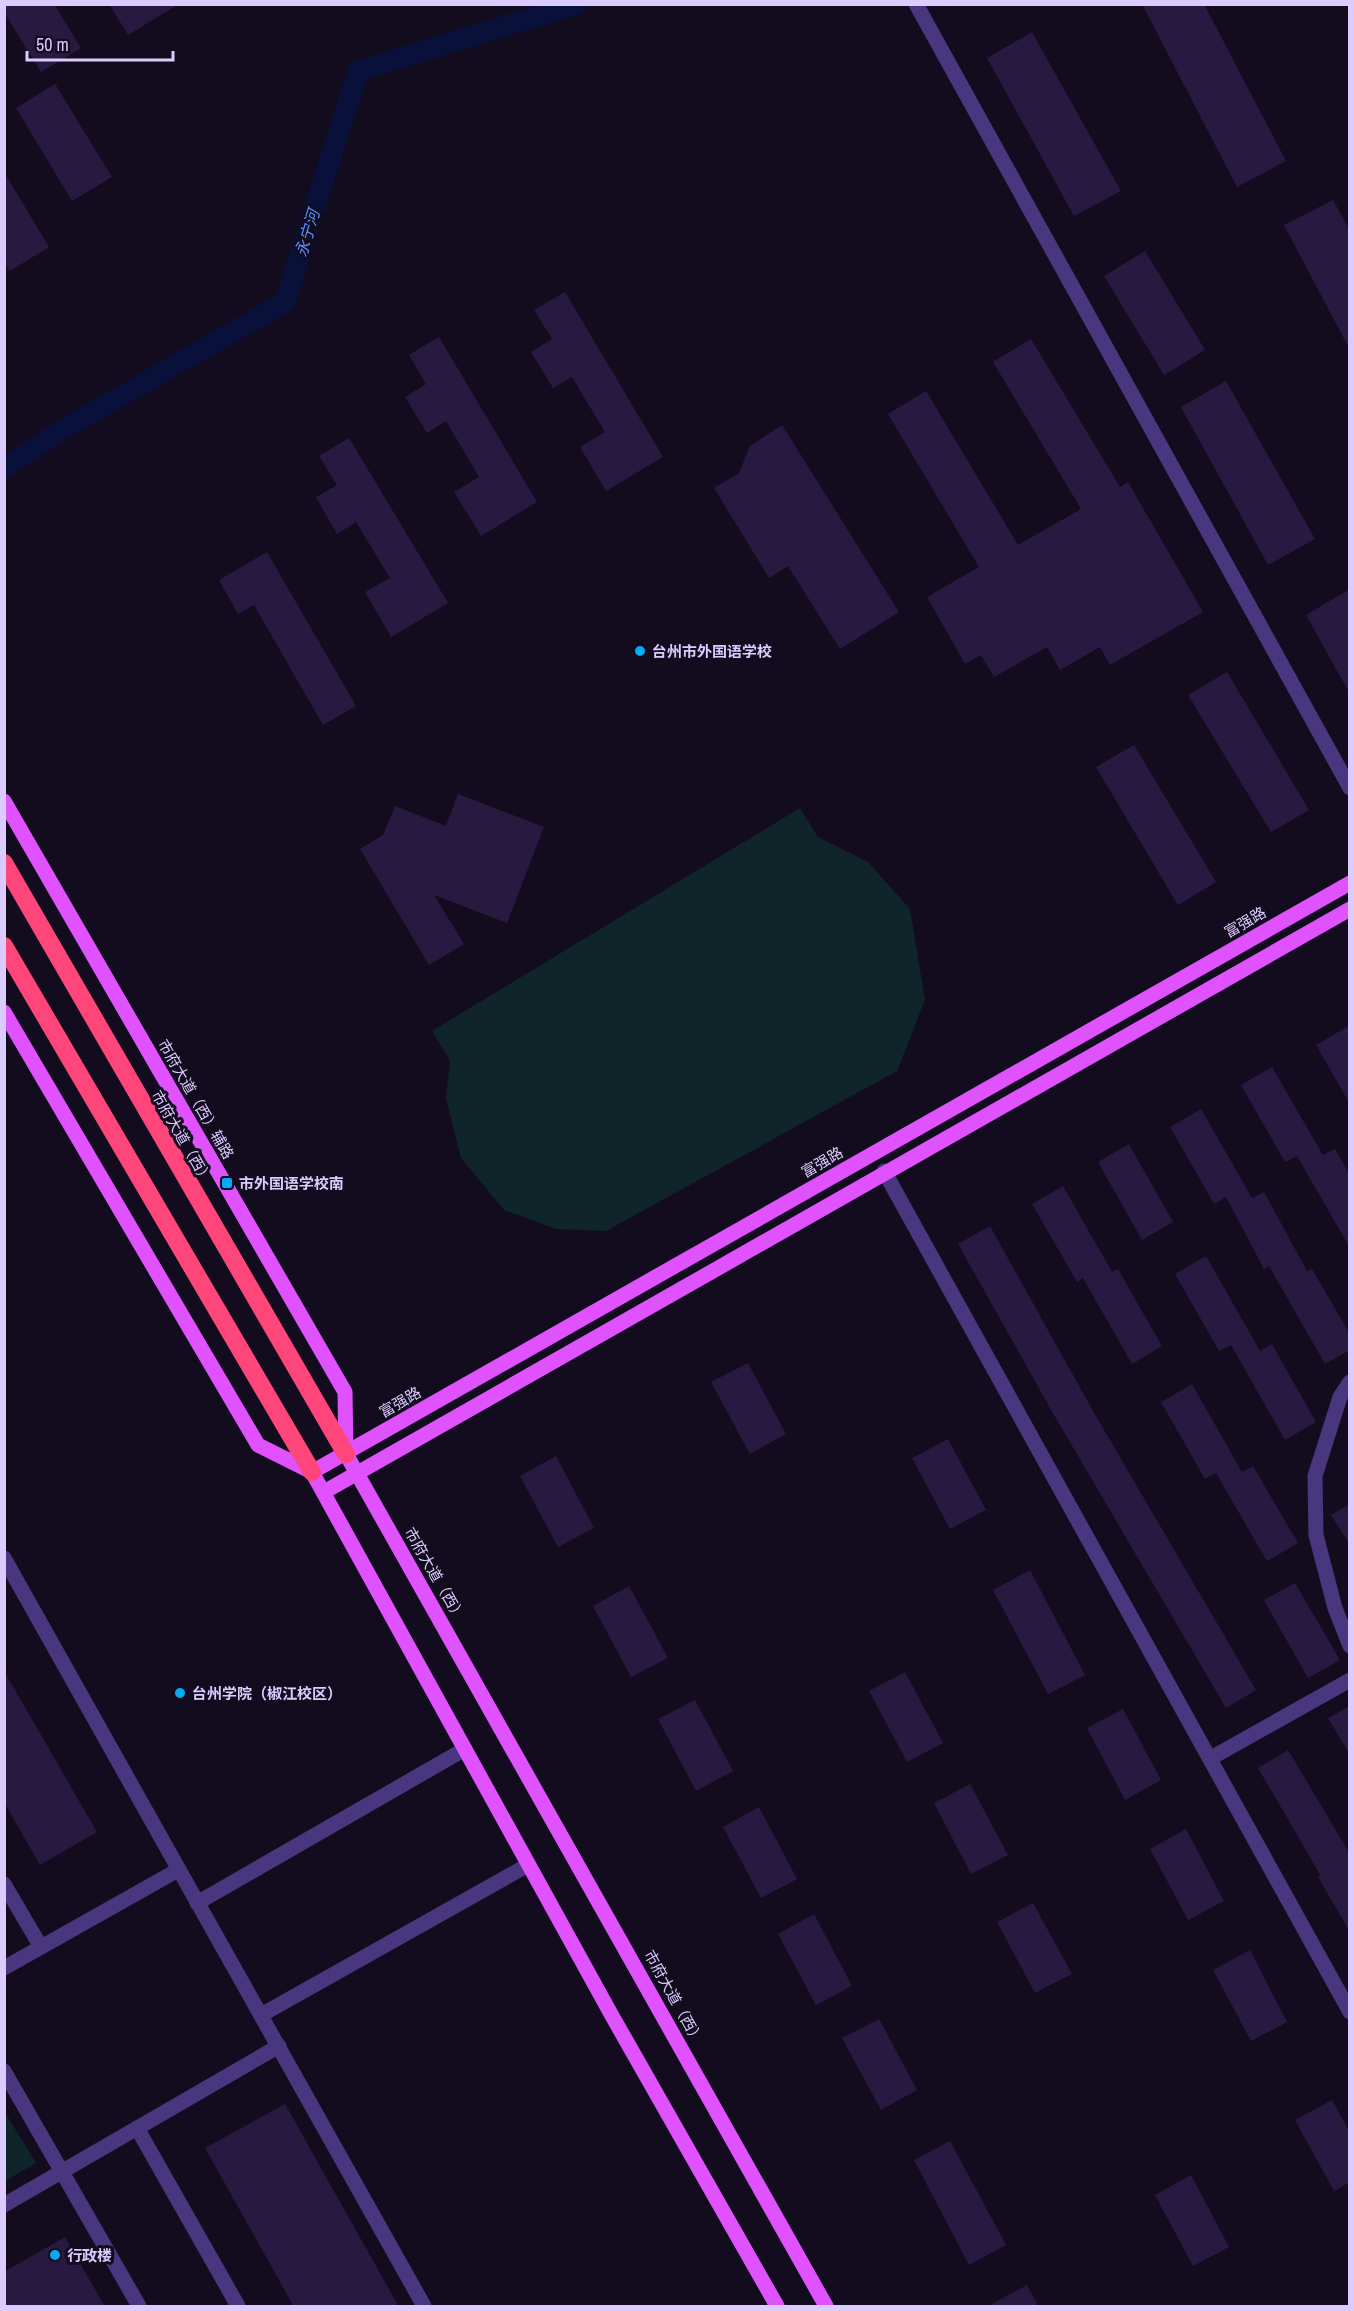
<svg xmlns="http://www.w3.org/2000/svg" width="1354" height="2311" font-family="'Archivo Narrow','Noto Sans SC',sans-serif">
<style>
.green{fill:#0f2529}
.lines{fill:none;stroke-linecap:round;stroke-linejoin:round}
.canal{stroke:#09113b;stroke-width:21}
.building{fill:#281940}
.minor{stroke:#48377e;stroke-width:15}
.major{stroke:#e052fe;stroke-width:15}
.highway{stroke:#fe467a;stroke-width:18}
.poi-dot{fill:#02abf4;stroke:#130c1f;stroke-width:2}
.labels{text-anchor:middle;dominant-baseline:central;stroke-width:6;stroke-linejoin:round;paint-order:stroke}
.poi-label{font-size:15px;font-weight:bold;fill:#dbcbff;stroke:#130c1f;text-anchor:start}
.street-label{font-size:15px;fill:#dbcbff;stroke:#130c1f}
.water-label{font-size:16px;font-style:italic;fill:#5991fe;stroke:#130c1f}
</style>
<rect width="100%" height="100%" fill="#130c1f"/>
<g class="green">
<polygon points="800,808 818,837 868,862 910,909 925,1000 897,1071 606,1231 556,1229 504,1210 461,1158 446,1098 450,1061 432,1031"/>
<polygon points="4,2111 36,2163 5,2181 4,2181"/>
</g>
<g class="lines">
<polyline class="canal" points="4,468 60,431 285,302 358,71 577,4"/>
</g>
<g class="building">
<polygon points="4,4 54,4 81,48 41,72 4,12"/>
<polygon points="109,4 179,4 128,35"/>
<polygon points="1142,4 1204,4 1286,161 1237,187"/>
<polygon points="1032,32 1121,191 1074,216 987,58"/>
<polygon points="55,84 112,177 72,201 16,108"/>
<polygon points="4,172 49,247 10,271 4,262"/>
<polygon points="1333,200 1350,231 1350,350 1284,225"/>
<polygon points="1145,251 1205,350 1164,375 1104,276"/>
<polygon points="565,292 663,457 606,491 580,447 605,432 572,377 553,388 531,352 552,339 534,310"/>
<polygon points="439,337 537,502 481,536 454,492 479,477 446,421 427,433 405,397 426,384 409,355"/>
<polygon points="1031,339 1120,487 1128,482 1203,612 1110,665 1100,647 1060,670 1047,647 994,677 981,655 965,664 927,597 979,567 888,414 926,391 1018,545 1081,509 993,362"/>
<polygon points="1226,381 1315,539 1268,565 1181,407"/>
<polygon points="782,425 899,612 840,649 788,566 769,578 714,488 739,473 750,446"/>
<polygon points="349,438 448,603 391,637 365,592 390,578 356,522 337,534 316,497 337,485 319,456"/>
<polygon points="267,552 356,706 323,725 254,605 238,614 219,580"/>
<polygon points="1350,589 1350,694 1306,615"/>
<polygon points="1227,672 1309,810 1271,832 1188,695"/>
<polygon points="1134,745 1216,882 1178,905 1096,767"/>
<polygon points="458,794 544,827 507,923 434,895 464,944 429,965 360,849 383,835 395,806 446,826"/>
<polygon points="1350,1025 1350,1104 1316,1045"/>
<polygon points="1272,1067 1323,1155 1335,1149 1350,1175 1350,1248 1297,1156 1285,1162 1241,1085"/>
<polygon points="1201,1109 1252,1198 1264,1192 1307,1271 1312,1269 1350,1334 1350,1350 1325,1364 1269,1266 1264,1269 1226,1197 1214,1204 1170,1127"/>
<polygon points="1129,1144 1173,1222 1142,1240 1098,1162"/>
<polygon points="1063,1186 1112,1272 1118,1269 1162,1346 1132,1364 1083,1278 1077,1282 1032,1204"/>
<polygon points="990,1226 1093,1411 1256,1690 1226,1708 1054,1415 958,1244"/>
<polygon points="1206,1256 1260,1351 1272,1344 1316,1422 1285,1440 1231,1345 1219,1351 1175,1274"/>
<polygon points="748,1363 786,1434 750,1454 711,1382"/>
<polygon points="1192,1384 1242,1472 1253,1466 1298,1543 1267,1561 1216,1473 1205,1479 1161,1402"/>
<polygon points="948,1439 986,1510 950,1529 912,1458"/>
<polygon points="556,1456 594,1528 558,1547 520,1476"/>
<polygon points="1350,1504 1350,1545 1331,1515"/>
<polygon points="1030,1570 1085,1675 1048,1694 993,1590"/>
<polygon points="1295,1583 1340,1660 1308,1678 1264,1600"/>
<polygon points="629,1586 668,1658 631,1677 593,1606"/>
<polygon points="4,1671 97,1832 40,1865 4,1802"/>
<polygon points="905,1672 943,1743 907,1762 869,1691"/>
<polygon points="695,1700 733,1771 696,1791 658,1719"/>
<polygon points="1350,1706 1350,1755 1328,1718"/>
<polygon points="1123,1709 1161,1780 1125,1800 1087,1728"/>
<polygon points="1288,1750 1350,1854 1350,1932 1318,1877 1321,1876 1258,1768"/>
<polygon points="970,1784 1008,1855 971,1874 934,1803"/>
<polygon points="759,1807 797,1879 761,1898 723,1827"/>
<polygon points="1186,1829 1224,1901 1188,1920 1150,1849"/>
<polygon points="1033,1903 1072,1974 1035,1993 997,1922"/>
<polygon points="814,1914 852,1986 816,2005 778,1934"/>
<polygon points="1250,1950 1287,2022 1251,2041 1213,1970"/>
<polygon points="879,2019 917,2090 881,2110 842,2038"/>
<polygon points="1332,2100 1350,2133 1350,2182 1334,2191 1295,2120"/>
<polygon points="285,2104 399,2307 294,2307 205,2148"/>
<polygon points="950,2141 1006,2245 969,2265 914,2160"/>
<polygon points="1191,2175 1229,2247 1193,2266 1155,2195"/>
<polygon points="65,2237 105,2307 4,2307 4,2272"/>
<polygon points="1027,2285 1039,2307 986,2307"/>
</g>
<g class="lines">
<g class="minor">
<polyline points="916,4 1350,788"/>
<polyline points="884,1171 1350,2012"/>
<polyline points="1350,1382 1340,1397 1315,1476 1316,1535 1335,1608 1350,1646"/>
<polyline points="4,1558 424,2306"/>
<polyline points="1211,1758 1350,1680"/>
<polyline points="4,1884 41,1947"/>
<polyline points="197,1903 465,1749"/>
<polyline points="4,1968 178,1870"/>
<polyline points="261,2015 528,1865"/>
<polyline points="4,2071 139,2306"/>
<polyline points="137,2128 238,2306"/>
<polyline points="4,2205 279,2046"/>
</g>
<g class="major">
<polyline points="4,801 345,1392 346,1454 826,2306"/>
<polyline points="4,1012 258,1445 312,1472"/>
<polyline points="312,1472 1350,883"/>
<polyline points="312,1472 611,2014 777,2306"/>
<polyline points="324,1492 1350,909"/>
</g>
<g class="highway">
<polyline points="4,863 346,1454"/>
<polyline points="4,946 312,1472"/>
</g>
</g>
<g class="poi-dot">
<circle cx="640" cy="651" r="6"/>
<rect x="221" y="1177" width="12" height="12" rx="3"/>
<circle cx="180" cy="1693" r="6"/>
<circle cx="55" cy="2255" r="6"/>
</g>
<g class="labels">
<g class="poi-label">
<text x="652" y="651">台州市外国语学校</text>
<text x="239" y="1183">市外国语学校南</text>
<text x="192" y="1693">台州学院（椒江校区）</text>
<text x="67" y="2255">行政楼</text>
</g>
<g class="street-label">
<text transform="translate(1245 922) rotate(-30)">富强路</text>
<text transform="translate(196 1099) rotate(60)">市府大道（西）辅路</text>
<text transform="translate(182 1137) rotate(60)">市府大道（西）</text>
<text transform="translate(822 1162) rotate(-30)">富强路</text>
<text transform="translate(400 1402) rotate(-30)">富强路</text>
<text transform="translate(435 1574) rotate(60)">市府大道（西）</text>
<text transform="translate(674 1997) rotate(61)">市府大道（西）</text>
</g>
<g class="water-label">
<text transform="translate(307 233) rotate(-73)">永宁河</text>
</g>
</g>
<rect width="1354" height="2311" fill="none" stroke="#dbcbff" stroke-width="12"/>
<path d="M27 51v9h146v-9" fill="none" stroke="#dbcbff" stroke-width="3"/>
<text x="36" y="51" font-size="18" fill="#dbcbff" stroke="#130c1f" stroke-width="4.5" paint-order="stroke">50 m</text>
</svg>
